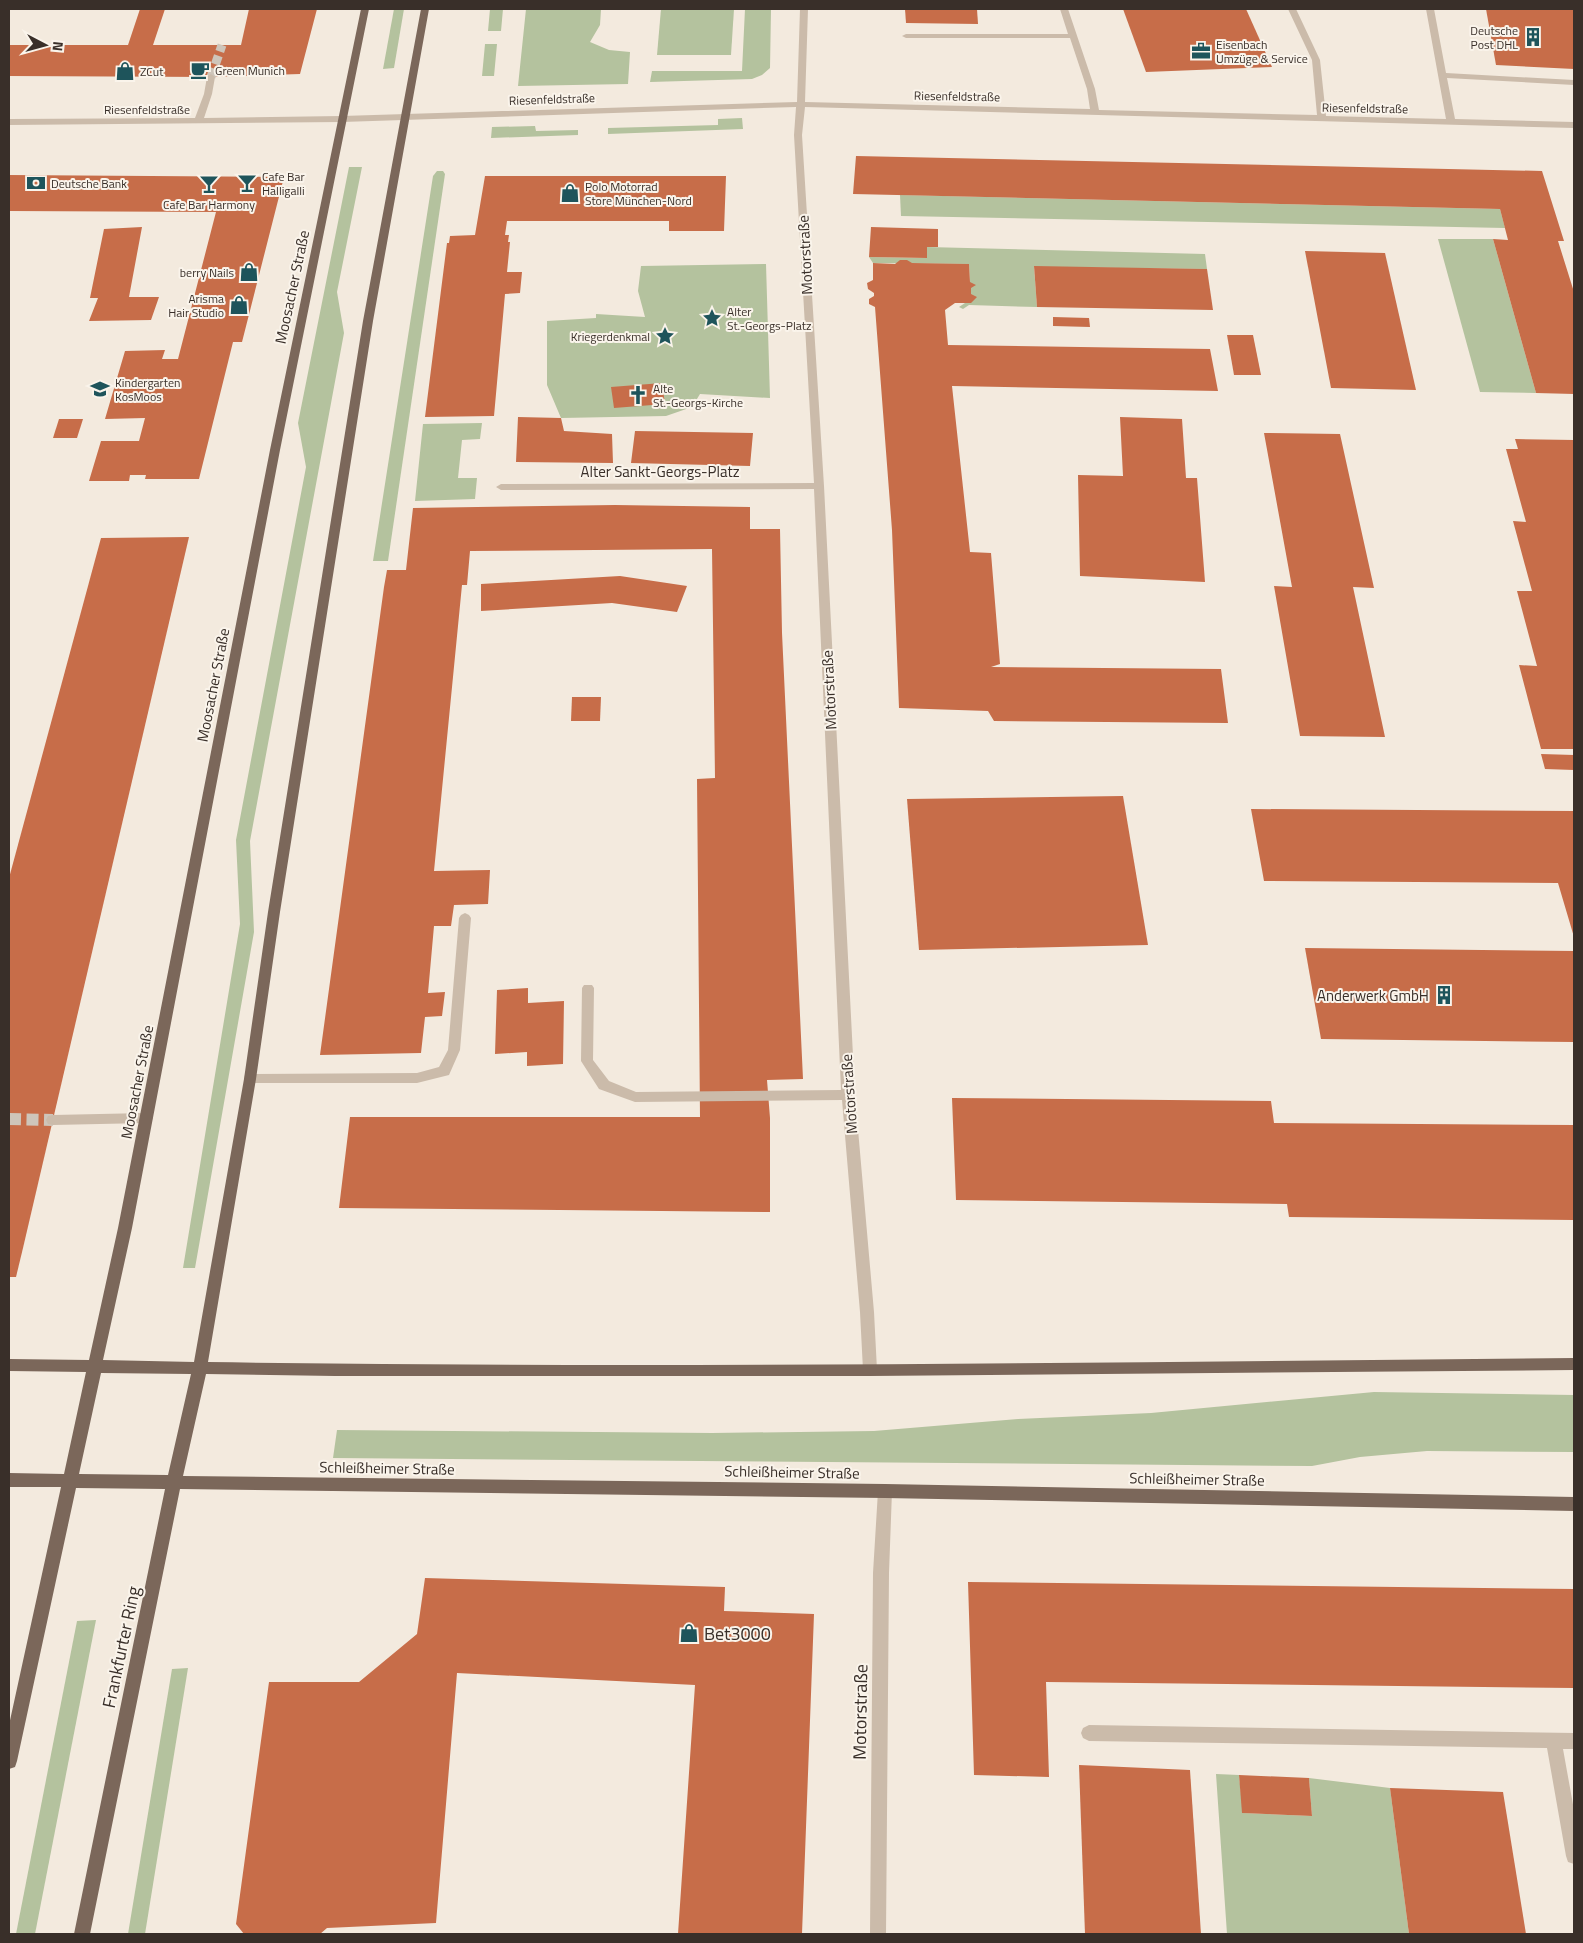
<svg xmlns="http://www.w3.org/2000/svg" width="1583" height="1943" font-family="'Titillium Web',sans-serif">
<style>
.green{fill:#b4c29e}
.building{fill:#c76d49}
.lines{fill:none;stroke-linecap:round;stroke-linejoin:round}
.minor-tunnel-far1{stroke:#cec5ba;stroke-width:9;stroke-dasharray:9 4.5;stroke-linecap:butt}
.minor-tunnel{stroke:#cec5ba;stroke-width:12;stroke-dasharray:12 5.5;stroke-linecap:butt}
.minor{fill:#cbbbaa;fill-rule:evenodd}
.major{fill:#7b675a;fill-rule:evenodd}
.labels{text-anchor:middle;dominant-baseline:central;stroke-width:4;stroke-linejoin:round;paint-order:stroke}
.far-poi-label{font-size:12px;fill:#392f29;stroke:#faf4eb;text-anchor:start}
.far-street-label{font-size:12px;fill:#392f29;stroke:#faf4eb}
.street-label{font-size:15px;fill:#392f29;stroke:#faf4eb}
.poi-label{font-size:15px;fill:#392f29;stroke:#faf4eb;text-anchor:end}
.near-poi-label{font-size:18px;fill:#392f29;stroke:#faf4eb;text-anchor:start}
.near-street-label{font-size:18px;fill:#392f29;stroke:#faf4eb}
</style>
<rect width="100%" height="100%" fill="#f3eade"/>
<g class="green">
<polygon points="394,9 404,9 394,68 383,69"/>
<polygon points="490,9 503,9 501,31 488,31"/>
<polygon points="526,9 601,9 600,25 590,42 609,50 630,52 628,84 518,86"/>
<polygon points="661,9 734,9 731,55 657,55"/>
<polygon points="745,9 771,9 770,68 762,75 752,79 650,82 652,71 742,71"/>
<polygon points="485,44 497,44 494,76 482,76"/>
<polygon points="742,118 743,129 608,134 608,128 718,125 718,119"/>
<polygon points="535,126 536,131 578,130 578,135 491,138 492,127"/>
<polygon points="349,167 362,167 337,292 344,333 250,841 254,932 195,1268 183,1268 240,924 236,840 306,467 298,423"/>
<polygon points="437,171 443,171 445,174 388,561 373,561 433,176"/>
<polygon points="900,195 1500,209 1505,228 901,216"/>
<polygon points="1438,239 1493,239 1536,393 1480,392"/>
<polygon points="927,247 1205,254 1207,269 1034,267 1037,307 969,305 963,309 959,307 965,303 971,302 969,264 873,263 869,257 926,258"/>
<polygon points="766,264 770,398 700,394 692,407 666,416 561,418 547,385 547,321 596,318 596,314 645,317 638,291 641,266"/>
<polygon points="482,423 480,439 462,440 458,478 477,478 475,499 415,501 423,424"/>
<polygon points="1374,1392 1574,1395 1574,1452 1427,1451 1360,1457 1312,1466 333,1458 337,1430 712,1433 874,1431 1018,1419 1151,1413"/>
<polygon points="96,1620 35,1934 16,1934 77,1621"/>
<polygon points="188,1668 145,1934 128,1934 172,1669"/>
<polygon points="1216,1774 1239,1775 1243,1813 1312,1816 1309,1778 1390,1788 1409,1934 1227,1934"/>
</g>
<g class="building">
<polygon points="140,9 165,9 153,45 241,45 249,9 317,9 300,74 211,77 9,76 9,45 128,45"/>
<polygon points="905,9 977,9 978,24 906,23"/>
<polygon points="1123,9 1246,9 1272,67 1146,72"/>
<polygon points="1486,9 1574,9 1574,69 1496,65"/>
<polygon points="856,156 1542,171 1564,241 1558,241 1574,292 1574,394 1536,393 1493,239 1508,240 1500,209 853,194"/>
<polygon points="9,175 284,177 242,342 233,342 199,479 145,479 146,475 130,475 129,481 89,481 101,441 139,441 145,418 105,419 125,351 165,350 162,359 178,359 216,212 9,211"/>
<polygon points="485,176 726,176 724,231 669,231 669,221 507,221 505,235 509,235 508,242 510,242 507,272 522,272 520,293 505,294 494,416 425,417 447,243 449,243 450,236 475,235"/>
<polygon points="142,227 129,297 159,297 151,320 89,321 98,298 90,298 104,229"/>
<polygon points="871,227 938,229 938,247 927,247 927,258 869,257"/>
<polygon points="1305,251 1385,253 1416,390 1331,388"/>
<polygon points="900,260 907,260 912,263 969,264 970,282 976,285 971,288 971,294 977,297 971,303 955,303 945,310 948,345 1210,349 1218,391 952,386 970,552 991,553 1000,664 991,667 1221,669 1228,723 994,721 988,711 899,708 892,530 875,307 869,304 869,299 874,296 874,293 868,289 867,283 873,280 873,263 895,264"/>
<polygon points="1034,266 1207,269 1213,310 1037,307"/>
<polygon points="1053,317 1089,318 1090,327 1053,326"/>
<polygon points="1227,335 1253,335 1261,375 1234,375"/>
<polygon points="662,383 665,404 614,408 611,387"/>
<polygon points="518,417 561,418 564,431 612,434 613,463 516,462"/>
<polygon points="1120,417 1182,419 1186,478 1197,478 1205,582 1080,576 1078,475 1123,476"/>
<polygon points="59,419 83,419 77,438 53,438"/>
<polygon points="635,431 753,433 750,466 631,463"/>
<polygon points="1264,433 1340,434 1374,588 1353,587 1385,737 1300,736 1274,586 1292,587"/>
<polygon points="1515,439 1574,440 1574,749 1541,749 1519,665 1537,666 1517,591 1532,591 1513,521 1526,522 1506,449 1518,449"/>
<polygon points="615,505 750,507 750,529 780,529 782,633 803,1079 767,1080 770,1118 770,1212 339,1208 350,1117 700,1117 697,779 715,778 712,549 470,551 467,585 462,585 434,871 490,870 488,904 454,905 451,926 434,926 428,993 445,992 442,1016 425,1017 421,1053 320,1055 384,587 387,570 406,570 413,508"/>
<polygon points="189,537 23,1248 16,1277 9,1277 9,878 101,538"/>
<polygon points="620,576 687,586 677,612 612,603 481,611 481,584"/>
<polygon points="572,697 601,697 600,721 571,721"/>
<polygon points="1541,754 1574,755 1574,770 1545,769"/>
<polygon points="1123,796 1148,945 919,950 907,799"/>
<polygon points="1251,809 1574,811 1574,937 1558,883 1264,881"/>
<polygon points="1305,948 1574,951 1574,1042 1321,1039"/>
<polygon points="528,988 528,1003 564,1001 563,1064 527,1066 527,1052 495,1054 497,990"/>
<polygon points="952,1098 1271,1101 1274,1123 1574,1125 1574,1220 1289,1217 1287,1204 956,1200"/>
<polygon points="425,1578 725,1587 724,1611 814,1614 802,1934 678,1934 695,1685 457,1673 436,1923 327,1928 320,1934 244,1934 236,1924 269,1682 359,1682 417,1634"/>
<polygon points="968,1582 1574,1589 1574,1688 1046,1682 1049,1777 974,1775"/>
<polygon points="1079,1765 1190,1770 1201,1934 1085,1934"/>
<polygon points="1239,1775 1309,1778 1312,1816 1242,1813"/>
<polygon points="1390,1788 1503,1792 1526,1934 1409,1934"/>
</g>
<g class="lines">
<polyline class="minor-tunnel-far1" points="211,77 222,45"/>
<polyline class="minor-tunnel" points="9,1119 53,1120"/>
<g class="minor">
<polygon points="800,9 808,9 805,102 1090,109 1087,89 1070,38 906,38 902,36 906,34 1068,34 1060,9 1068,9 1095,89 1099,110 1317,115 1312,60 1288,9 1296,9 1320,60 1326,116 1446,119 1426,9 1434,9 1446,73 1574,80 1574,85 1447,78 1455,119 1574,122 1574,128 805,107 802,135 824,486 855,1095 874,1312 877,1370 875,1374 870,1376 865,1374 863,1370 860,1312 842,1100 635,1102 599,1089 581,1061 582,988 584,985 592,985 594,988 593,1060 609,1081 636,1092 841,1090 814,489 501,490 496,487 501,484 814,483 794,135 796,107 342,122 9,125 9,119 195,118 204,94 207,77 211,74 215,77 212,94 204,118 342,116 797,102"/>
<polygon points="465,913 469,915 471,918 460,1050 449,1075 417,1083 245,1083 244,1079 245,1075 250,1074 417,1073 439,1067 448,1050 459,918 461,915"/>
<polygon points="146,1113 151,1114 153,1118 151,1122 146,1123 53,1125 48,1124 46,1120 48,1116 53,1115"/>
<polygon points="885,1484 890,1486 892,1491 889,1573 886,1934 870,1934 873,1573 878,1491 880,1486"/>
<polygon points="1089,1725 1574,1733 1574,1749 1563,1749 1574,1810 1574,1864 1568,1862 1566,1856 1547,1748 1089,1741 1083,1738 1081,1733 1083,1728"/>
</g>
<path class="major" d="M361 9H369L280 450 132 1228 103 1360 194 1362 244 1079 268 912 363 321 421 9H429L373 321 280 912 256 1079 208 1362C663 1369 1119 1362 1574 1358V1370L870 1376H335L206 1374 183 1476 885 1484 1574 1497V1511L885 1498 180 1489 90 1934H74L165 1489 76 1488 17 1761 15 1767 9 1769V1725L61 1487H9V1473L64 1474 86 1372 9 1371V1359L89 1360 118 1228 270 450ZM101 1373 191 1374 168 1475 79 1474Z"/>
</g>
<defs>
<g id="building-bare" transform="scale(1.5)"><path d="M-4-6H4V6H1V3H-1V6H-4ZM-2.5-4.3h1.7v1.8h-1.7ZM.8-4.3h1.7v1.8H.8ZM-2.5-1h1.7V.8h-1.7ZM.8-1h1.7V.8H.8Z" fill="#1e545b" stroke="#faf4eb" stroke-width="2.5" paint-order="stroke"/></g>
<g id="office-bare" transform="scale(1.5)"><path d="M-6-3h4V-5.5h4V-3h4V5H-6ZM-1-4.5V-3h2v-1.5ZM-6 0V1H6V0Z" fill="#1e545b" stroke="#faf4eb" stroke-width="2.5" paint-order="stroke"/></g>
<g id="cafe-bare" transform="scale(1.5)"><path d="M-5.5-4.5H6V0H3Q3 3.5 0 3.5H-2.5Q-5.5 3.5-5.5 0ZM3-3.2v2h1.7v-2ZM-6 4.5H4V6H-6Z" fill="#1e545b" stroke="#faf4eb" stroke-width="2.5" paint-order="stroke"/></g>
<g id="shop-bare" transform="scale(1.5)"><path d="M-5-2.5h2.3a2.7 3.5 0 0 1 5.4 0H5L5.5 6h-11ZM-1.5-2.5h3a1.5 2.3 0 0 0-3 0Z" fill="#1e545b" stroke="#faf4eb" stroke-width="2.5" paint-order="stroke"/></g>
<g id="bank-bare" transform="scale(1.5)"><path d="M-6-4H6V4H-6ZM0-2.3a2.3 2.3 0 1 0 0 4.6a2.3 2.3 0 1 0 0-4.6Z" fill="#1e545b" stroke="#faf4eb" stroke-width="2.5" paint-order="stroke"/></g>
<g id="bar-bare" transform="scale(1.5)"><path d="M-6-5H6L.8 .8V4.5H3.5V6h-7V4.5H-.8V.8Z" fill="#1e545b" stroke="#faf4eb" stroke-width="2.5" paint-order="stroke"/></g>
<g id="sight-bare" transform="scale(1.5)"><path d="M0-6L1.8-2.2L6-1.7L2.9 1.2L3.7 5.4L0 3.3L-3.7 5.4L-2.9 1.2L-6-1.7L-1.8-2.2Z" fill="#1e545b" stroke="#faf4eb" stroke-width="2.5" paint-order="stroke"/></g>
<g id="school-bare" transform="scale(1.5)"><path d="M0-5L7-2L0 1L-7-2ZM-4 1L0 2.5L4 1V4Q0 6-4 4Z" fill="#1e545b" stroke="#faf4eb" stroke-width="2.5" paint-order="stroke"/></g>
<g id="church-bare" transform="scale(1.5)"><path d="M-1.2-6h2.4v3.5h3.3v2.4h-3.3V6h-2.4V-.1h-3.3v-2.4h3.3Z" fill="#1e545b" stroke="#faf4eb" stroke-width="2.5" paint-order="stroke"/></g>
</defs>
<g fill-rule="evenodd">
<use href="#building-bare" x="1533" y="37"/>
<use href="#office-bare" x="1201" y="51"/>
<use href="#cafe-bare" x="200" y="70"/>
<use href="#shop-bare" x="125" y="71"/>
<use href="#bank-bare" x="36" y="183"/>
<use href="#bar-bare" x="247" y="183"/>
<use href="#bar-bare" x="209" y="184"/>
<use href="#shop-bare" x="570" y="193"/>
<use href="#shop-bare" x="249" y="272"/>
<use href="#shop-bare" x="239" y="305"/>
<use href="#sight-bare" x="712" y="318"/>
<use href="#sight-bare" x="665" y="336"/>
<use href="#school-bare" x="100" y="389"/>
<use href="#church-bare" x="638" y="395"/>
<use href="#building-bare" x="1444" y="995"/>
<use href="#shop-bare" x="689" y="1633"/>
</g>
<g class="labels">
<g class="far-poi-label">
<text x="1518" y="30" text-anchor="end">Deutsche<tspan x="1518" dy="14">Post DHL</tspan></text>
<text x="1216" y="44">Eisenbach<tspan x="1216" dy="14">Umzüge &amp; Service</tspan></text>
<text x="215" y="70">Green Munich</text>
<text x="140" y="71">ZCut</text>
<text x="262" y="176">Cafe Bar<tspan x="262" dy="14">Halligalli</tspan></text>
<text x="51" y="183">Deutsche Bank</text>
<text x="585" y="186">Polo Motorrad<tspan x="585" dy="14">Store München-Nord</tspan></text>
<text x="209" y="204" text-anchor="middle">Cafe Bar Harmony</text>
<text x="234" y="272" text-anchor="end">berry Nails</text>
<text x="224" y="298" text-anchor="end">Arisma<tspan x="224" dy="14">Hair Studio</tspan></text>
<text x="727" y="311">Alter<tspan x="727" dy="14">St.-Georgs-Platz</tspan></text>
<text x="650" y="336" text-anchor="end">Kriegerdenkmal</text>
<text x="115" y="382">Kindergarten<tspan x="115" dy="14">KosMoos</tspan></text>
<text x="653" y="388">Alte<tspan x="653" dy="14">St.-Georgs-Kirche</tspan></text>
</g>
<g class="far-street-label">
<text transform="translate(957 96) rotate(1)">Riesenfeldstraße</text>
<text transform="translate(552 99) rotate(-2)">Riesenfeldstraße</text>
<text transform="translate(1365 108) rotate(1)">Riesenfeldstraße</text>
<text x="147" y="109">Riesenfeldstraße</text>
</g>
<g class="street-label">
<text transform="translate(805 255) rotate(-93)">Motorstraße</text>
<text transform="translate(292 287) rotate(-78)">Moosacher Straße</text>
<text x="660" y="471">Alter Sankt-Georgs-Platz</text>
<text transform="translate(213 685) rotate(-79)">Moosacher Straße</text>
<text transform="translate(829 690) rotate(-93)">Motorstraße</text>
<text transform="translate(137 1082) rotate(-79)">Moosacher Straße</text>
<text transform="translate(849 1094) rotate(-94)">Motorstraße</text>
<text transform="translate(387 1468) rotate(1)">Schleißheimer Straße</text>
<text transform="translate(792 1472) rotate(1)">Schleißheimer Straße</text>
<text transform="translate(1197 1479) rotate(1)">Schleißheimer Straße</text>
</g>
<g class="poi-label">
<text x="1429" y="995">Anderwerk GmbH</text>
</g>
<g class="near-poi-label">
<text x="704" y="1633">Bet3000</text>
</g>
<g class="near-street-label">
<text transform="translate(121 1647) rotate(-78)">Frankfurter Ring</text>
<text transform="translate(860 1712) rotate(-89)">Motorstraße</text>
</g>
</g>
<rect width="1583" height="1943" fill="none" stroke="#392f29" stroke-width="20"/>
<g transform="translate(45 45) rotate(96)" stroke="#faf4eb" stroke-width="4" paint-order="stroke">
<path d="M0-4L9 19L0 12L-9 19Z" fill="#392f29"/>
<text y="-8" font-size="14" font-weight="bold" text-anchor="middle" fill="#392f29">N</text>
</g>
</svg>
